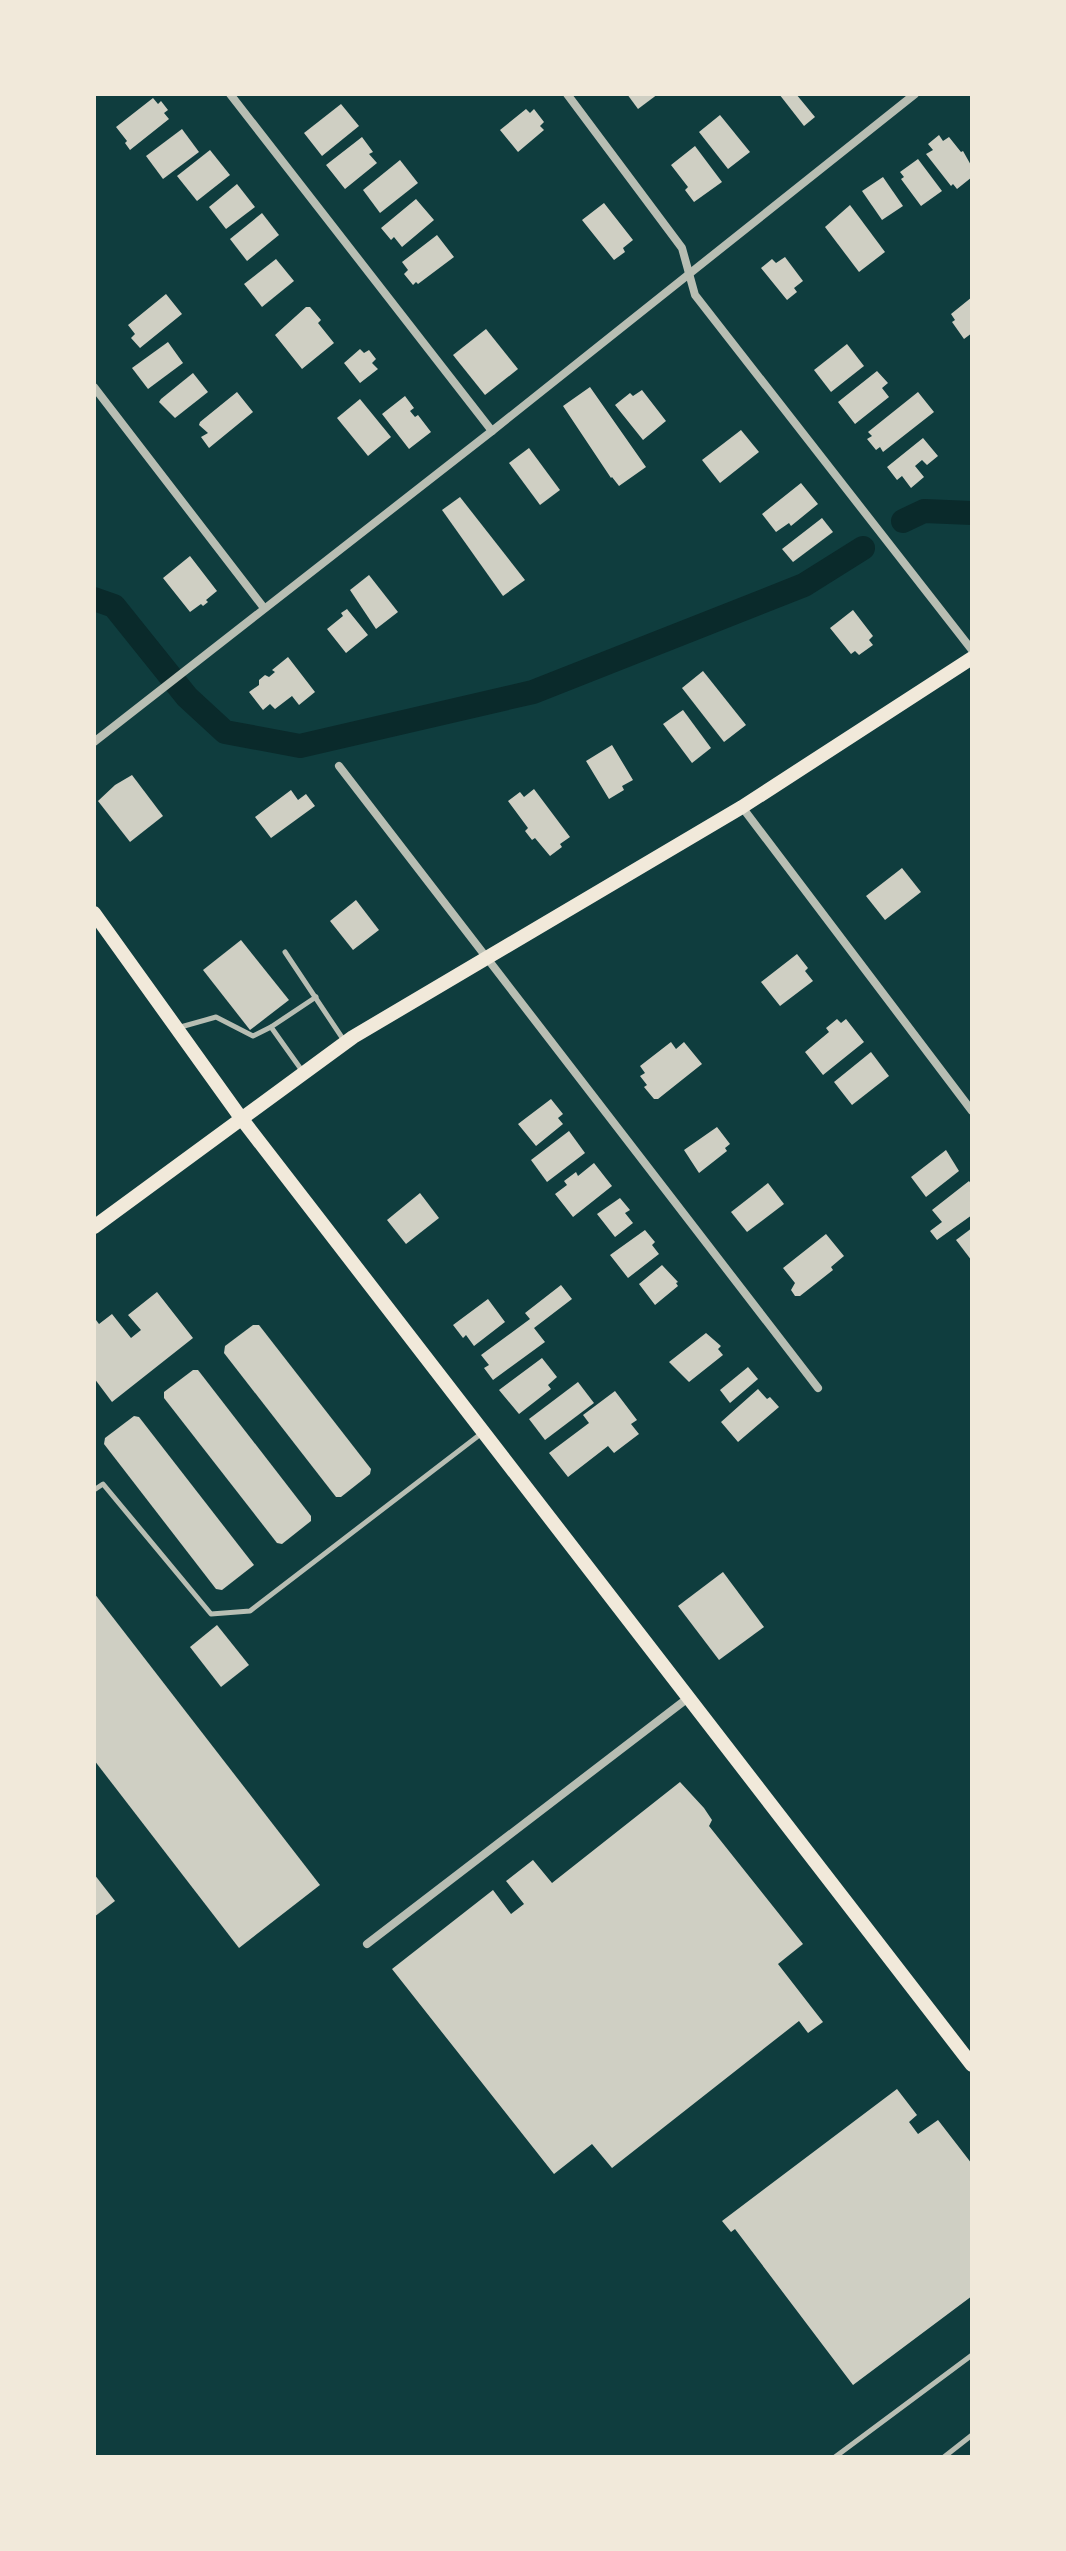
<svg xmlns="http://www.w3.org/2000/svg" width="1066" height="2551" font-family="Arial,sans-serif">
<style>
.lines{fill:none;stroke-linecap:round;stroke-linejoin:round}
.canal{stroke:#0a2a2b;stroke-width:24}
.building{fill:#cfcfc3}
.service{stroke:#b8beb3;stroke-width:5}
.minor{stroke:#b8beb3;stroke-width:8}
.secondary{stroke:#f1e9da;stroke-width:14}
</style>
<rect width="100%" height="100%" fill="#0f3d3e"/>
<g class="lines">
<g class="canal">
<polyline points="903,521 924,511 972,513"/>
<polyline points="94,599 114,606 187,697 225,732 300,746 533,692 804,585 863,548"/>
</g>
</g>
<g class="building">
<polygon points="627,94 658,94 638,109"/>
<polygon points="779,94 796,94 815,117 804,126"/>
<polygon points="153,98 158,104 161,101 168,110 164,113 169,119 130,150 125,143 127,141 116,127"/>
<polygon points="341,104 359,126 322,156 304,133"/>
<polygon points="526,109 530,113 534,109 544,122 540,126 544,130 518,152 500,130"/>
<polygon points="720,115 750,152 728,169 699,132"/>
<polygon points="182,129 199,152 163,179 146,156"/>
<polygon points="939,135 943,141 949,137 961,152 963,151 972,167 972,177 957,189 953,184 951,186 926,154 933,150 928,144"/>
<polygon points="362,137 373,152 369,154 377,163 345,189 326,165"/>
<polygon points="695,146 722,182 694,202 685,190 688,187 671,165"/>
<polygon points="210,150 230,175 197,201 177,176"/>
<polygon points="918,159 942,191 921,206 901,179 904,177 900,172"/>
<polygon points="400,160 418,183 380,213 363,190"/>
<polygon points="883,177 903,206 882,220 862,191"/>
<polygon points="237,184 255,207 226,229 209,207"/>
<polygon points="416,199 434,220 402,247 394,237 391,240 381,228"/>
<polygon points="604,203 633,240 623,248 625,252 614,260 582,220"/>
<polygon points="850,205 885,252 859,272 825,227"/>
<polygon points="262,213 279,235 247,261 230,239"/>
<polygon points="437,235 454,257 418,284 416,282 413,285 404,274 408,270 402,262"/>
<polygon points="785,257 803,281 794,288 797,292 787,300 761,268 772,259 776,263"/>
<polygon points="276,259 294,281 262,307 244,284"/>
<polygon points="166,294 182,314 140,348 131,338 135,334 128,325"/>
<polygon points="972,297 972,333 964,339 952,322 955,320 951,314"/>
<polygon points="306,307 310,307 321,320 318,323 334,343 302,369 275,335"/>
<polygon points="486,329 518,369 485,395 453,355"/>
<polygon points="168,342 183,363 148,389 132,368"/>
<polygon points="847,344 864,366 831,392 814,370"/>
<polygon points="360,349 364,353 369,350 376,359 372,363 378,369 360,383 344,363"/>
<polygon points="877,371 888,383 882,388 889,397 855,424 838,402"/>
<polygon points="193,373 208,392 175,418 159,402 161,399"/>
<polygon points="590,387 646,467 619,486 612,477 611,478 563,406"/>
<polygon points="642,390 666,421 643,440 615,405 630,393 633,396"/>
<polygon points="237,392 253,412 209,448 201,437 208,433 199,425 200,422"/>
<polygon points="918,392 934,412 883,452 880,447 876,450 867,439 872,436 868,432"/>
<polygon points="405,396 414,408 410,411 415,417 418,415 431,432 409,449 382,414"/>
<polygon points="360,399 391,437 368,456 337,418"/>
<polygon points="741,430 759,452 720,483 702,460"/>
<polygon points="923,438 938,456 927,465 922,460 915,466 924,477 911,488 902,476 897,480 887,467"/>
<polygon points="529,448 560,490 540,505 509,463"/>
<polygon points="801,483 818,504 791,526 789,523 776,532 762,514"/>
<polygon points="460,497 525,580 503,596 442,510"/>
<polygon points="822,518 833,532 793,562 782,549"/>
<polygon points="190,556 217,591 206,600 208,602 203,606 201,604 190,612 163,578"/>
<polygon points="369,575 398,612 376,629 350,590"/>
<polygon points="347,609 368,635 346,653 327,629 343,616 341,613"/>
<polygon points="853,610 873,636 869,640 873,645 859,655 855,651 851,654 830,628"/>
<polygon points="288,657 315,692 299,705 292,696 275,709 270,704 263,710 249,692 259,685 259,680 265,675 269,677 275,672 272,670"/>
<polygon points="703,671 746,725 724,742 682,688"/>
<polygon points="683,710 711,748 692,763 663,724"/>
<polygon points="612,745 633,780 622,786 624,790 609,799 586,761"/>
<polygon points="132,775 163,816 130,842 98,801 115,785"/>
<polygon points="534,789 570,837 560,844 562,847 550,856 535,838 532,840 525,831 528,828 508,801 520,792 524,797"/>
<polygon points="291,790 298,800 306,794 315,806 271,838 255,817"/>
<polygon points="902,868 921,892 885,920 866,896"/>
<polygon points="356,900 379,930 353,950 330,921"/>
<polygon points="241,940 289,1000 250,1030 203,970"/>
<polygon points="797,954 808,968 805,971 813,981 780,1006 761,982"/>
<polygon points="837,1019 841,1023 846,1019 864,1042 823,1075 805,1052 829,1032 826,1028"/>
<polygon points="671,1042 676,1049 684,1042 702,1064 658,1099 654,1099 644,1087 647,1085 640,1076 645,1073 640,1066"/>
<polygon points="871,1052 889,1076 852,1105 834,1082"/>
<polygon points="551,1099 563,1114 558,1118 563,1124 536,1146 518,1124"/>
<polygon points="717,1127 730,1144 725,1148 727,1151 699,1173 684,1150"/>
<polygon points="569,1131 585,1153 547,1182 531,1160"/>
<polygon points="946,1150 959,1171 926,1197 911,1177"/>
<polygon points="594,1163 612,1186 573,1217 555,1194 567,1185 564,1181 576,1172 578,1176"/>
<polygon points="969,1181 972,1185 972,1215 937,1240 930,1231 942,1222 932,1210"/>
<polygon points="768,1183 784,1204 747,1232 731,1212"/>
<polygon points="420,1193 439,1218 406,1244 387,1220"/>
<polygon points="620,1198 630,1210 625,1213 633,1223 615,1237 597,1214"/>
<polygon points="972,1228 972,1261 956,1240"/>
<polygon points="645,1230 655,1242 652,1245 659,1254 628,1278 610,1255"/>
<polygon points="826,1234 844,1256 831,1267 833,1270 800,1296 795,1296 791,1290 795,1283 783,1268"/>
<polygon points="662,1265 678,1282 676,1283 678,1286 655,1305 639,1284"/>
<polygon points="561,1285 572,1299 534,1328 545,1342 493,1380 484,1368 489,1365 481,1355 530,1319 525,1313"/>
<polygon points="157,1292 193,1338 112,1402 94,1378 94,1322 96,1320 99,1324 112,1314 131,1338 141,1330 128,1315"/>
<polygon points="488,1299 505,1322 474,1346 466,1335 463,1338 453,1325"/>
<polygon points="253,1325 259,1325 371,1469 370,1474 341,1497 336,1497 224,1353 225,1346"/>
<polygon points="706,1333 721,1346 718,1349 723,1355 689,1382 669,1362"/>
<polygon points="542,1358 557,1377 548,1385 551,1389 519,1414 499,1390"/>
<polygon points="748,1367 758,1379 730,1403 720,1390"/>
<polygon points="193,1370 198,1370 311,1516 311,1521 282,1544 277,1543 164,1398 164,1392"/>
<polygon points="578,1382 594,1403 545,1440 529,1419"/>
<polygon points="758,1389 767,1399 770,1397 779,1407 738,1442 721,1422"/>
<polygon points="615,1391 637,1420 631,1424 639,1434 614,1453 608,1446 568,1477 549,1453 589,1423 583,1415"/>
<polygon points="134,1416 139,1417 254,1565 222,1590 216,1589 104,1444 105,1438"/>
<polygon points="723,1572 764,1627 719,1660 678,1606"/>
<polygon points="94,1593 320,1885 239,1948 94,1760"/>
<polygon points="217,1625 249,1665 221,1687 190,1647"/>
<polygon points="680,1782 704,1808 712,1820 709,1826 803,1944 778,1964 823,2022 808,2033 799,2021 612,2168 592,2144 554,2174 392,1969 493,1890 511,1914 524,1904 506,1881 533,1860 552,1883"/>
<polygon points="94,1874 115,1901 94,1917"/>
<polygon points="897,2089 917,2115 909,2122 918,2134 938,2120 972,2164 972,2296 853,2385 735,2229 731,2232 722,2221"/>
</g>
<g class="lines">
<g class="service">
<polyline points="285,952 345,1042"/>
<polyline points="177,1028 216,1017 253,1036 271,1027"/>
<polyline points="303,1072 271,1027 316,997"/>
<polyline points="94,1490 103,1484 211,1614 250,1611 482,1433"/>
<polyline points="835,2457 972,2355"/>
<polyline points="944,2457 972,2435"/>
</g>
<g class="minor">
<polyline points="230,94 492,431"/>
<polyline points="567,94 682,248 695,295 972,650"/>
<polyline points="94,387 264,608"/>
<polyline points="94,742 492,431 915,94"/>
<polyline points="339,766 818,1388"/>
<polyline points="742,807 972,1111"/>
<polyline points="367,1944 688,1698"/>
</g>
<g class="secondary">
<polyline points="94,913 241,1118 972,2065"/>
<polyline points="94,1227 353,1037 742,807 972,658"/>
</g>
</g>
<rect width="1066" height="2551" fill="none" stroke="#f1e9da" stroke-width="192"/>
</svg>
